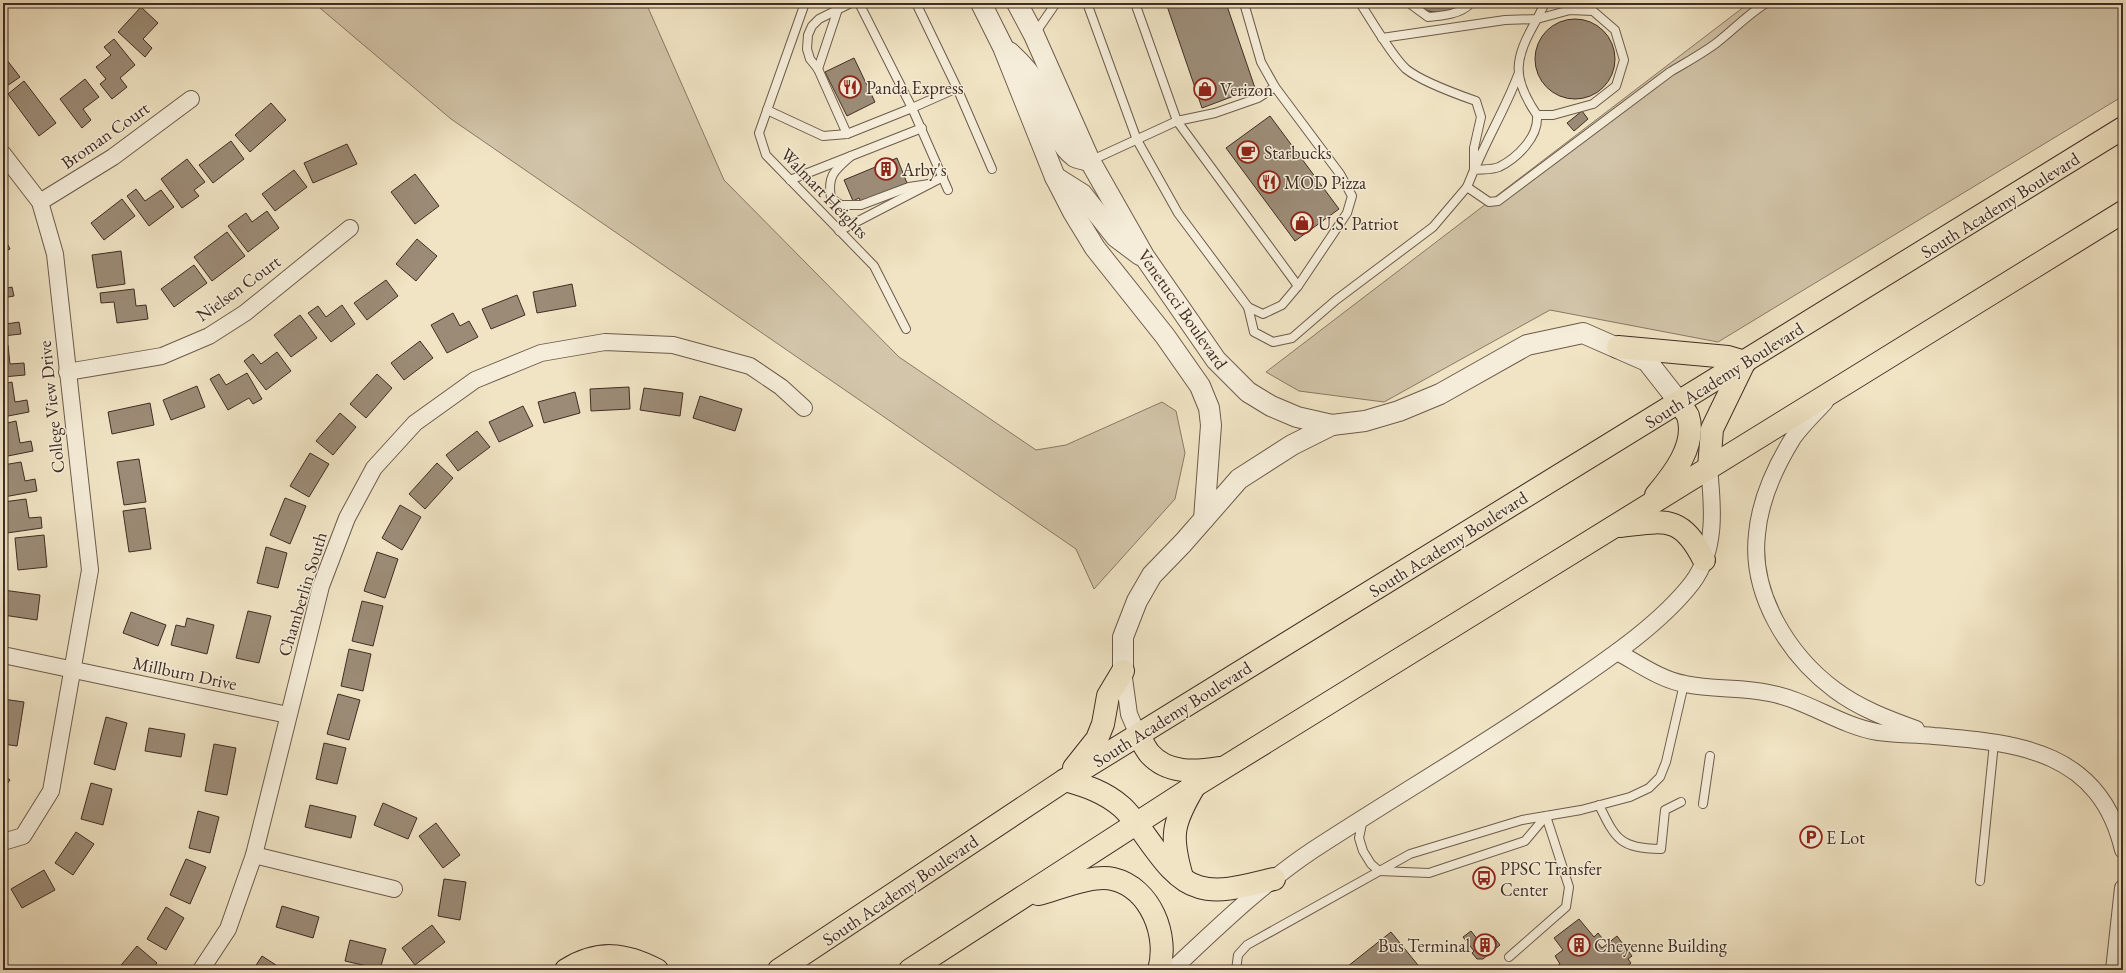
<svg xmlns="http://www.w3.org/2000/svg" width="2126" height="973" font-family="'EB Garamond',serif">
<style>
.green{fill:#d2c5a9;stroke:#8a7966}
.building{fill:#9c8c77;stroke:#412d24}
.lines{fill:none;stroke-linecap:round;stroke-linejoin:round}
.service-casing{stroke:#6d5b4c;stroke-width:10}
.minor-casing{stroke:#6d5b4c;stroke-width:18}
.tertiary-casing{stroke:#6d5b4c;stroke-width:22}
.trunk-casing{stroke:#412d24;stroke-width:24}
.service{stroke:#f5edd9;stroke-width:8}
.minor{stroke:#f5edd9;stroke-width:16}
.tertiary{stroke:#f5edd9;stroke-width:20}
.trunk{stroke:#f0e4c4;stroke-width:22}
.labels{text-anchor:middle;dominant-baseline:central;stroke-width:3;stroke-linejoin:round;paint-order:stroke}
.poi-label{font-size:18px;fill:#412d24;stroke:#f5edd9;text-anchor:start}
.street-label{font-size:18px;fill:#412d24;stroke:#f5edd9}
</style>
<rect width="100%" height="100%" fill="#f0e4c4"/>
<filter id="stains"><feTurbulence type="fractalNoise" baseFrequency=".005" numOctaves="4"/><feColorMatrix values="0 0 0 0 .2 0 0 0 0 .09 0 0 0 0 .02 0 0 0 .5 -.17"/></filter>
<radialGradient id="worn" r=".72"><stop offset=".6" stop-color="#630" stop-opacity="0"/><stop offset="1" stop-color="#630" stop-opacity=".3"/></radialGradient>
<g class="green">
<polygon points="314,3 646,3 724,180 899,357 1036,450 1066,445 1162,402 1176,411 1185,453 1175,499 1094,589 1076,549 451,119"/>
<polygon points="1749,3 2123,3 2123,96 1718,342 1550,310 1384,402 1299,391 1266,372"/>
</g>
<g class="building">
<polygon points="1166,3 1226,3 1255,88 1202,108"/>
<polygon points="1414,3 1465,3 1454,10 1441,13 1428,11"/>
<polygon points="141,7 158,23 143,39 152,48 145,57 118,32"/>
<circle cx="1575" cy="59" r="40"/>
<polygon points="114,39 135,65 120,78 127,87 112,99 100,84 106,79 96,67 111,55 104,47"/>
<polygon points="3,55 20,77 4,88 3,87"/>
<polygon points="854,58 875,102 847,116 825,72"/>
<polygon points="85,79 99,97 83,109 91,120 82,128 60,99"/>
<polygon points="24,81 56,123 39,136 8,94"/>
<polygon points="271,103 286,120 250,152 235,135"/>
<polygon points="1582,111 1588,119 1574,131 1567,123"/>
<polygon points="1270,116 1339,209 1295,241 1226,148"/>
<polygon points="231,141 244,159 213,183 199,165"/>
<polygon points="347,144 357,164 313,183 304,163"/>
<polygon points="897,158 907,183 861,202 859,198 853,201 844,180"/>
<polygon points="187,159 205,182 194,190 199,196 182,208 161,179"/>
<polygon points="294,170 307,187 275,211 262,194"/>
<polygon points="415,174 439,206 415,224 391,192"/>
<polygon points="136,189 145,201 161,190 174,207 149,226 127,196"/>
<polygon points="122,199 135,216 104,240 91,223"/>
<polygon points="267,211 279,228 248,252 228,226 246,213 252,222"/>
<polygon points="227,232 245,256 212,281 194,257"/>
<polygon points="3,235 10,249 3,252"/>
<polygon points="417,239 437,256 416,281 396,264"/>
<polygon points="121,251 125,284 97,288 92,255"/>
<polygon points="194,265 207,283 174,307 161,289"/>
<polygon points="386,280 398,296 367,320 354,303"/>
<polygon points="572,284 576,306 537,313 533,292"/>
<polygon points="3,287 3,289 12,287 14,296 3,298"/>
<polygon points="134,289 136,306 146,305 148,319 117,323 114,302 101,303 100,293"/>
<polygon points="517,295 525,315 491,329 482,309"/>
<polygon points="3,305 6,324 19,322 21,334 3,336"/>
<polygon points="342,305 355,324 331,342 308,313 318,306 326,317"/>
<polygon points="453,313 460,326 469,321 478,337 447,353 431,325"/>
<polygon points="300,315 317,338 291,357 274,335"/>
<polygon points="420,341 433,358 404,380 391,363"/>
<polygon points="3,345 8,345 10,364 24,363 25,375 3,377"/>
<polygon points="277,352 291,371 266,390 244,361 253,354 261,364"/>
<polygon points="247,373 262,399 253,404 249,398 228,410 210,379 219,374 226,385"/>
<polygon points="377,374 392,388 366,418 350,404"/>
<polygon points="12,382 15,402 27,400 29,412 3,417 3,384"/>
<polygon points="197,386 205,407 171,420 163,400"/>
<polygon points="629,387 630,409 591,411 590,389"/>
<polygon points="644,388 683,393 680,416 640,410"/>
<polygon points="575,392 580,413 544,423 538,402"/>
<polygon points="700,396 742,409 735,431 693,418"/>
<polygon points="150,403 154,425 112,434 108,412"/>
<polygon points="523,406 533,426 499,442 489,422"/>
<polygon points="340,413 356,427 333,455 316,441"/>
<polygon points="16,421 20,443 31,441 33,451 3,457 3,424"/>
<polygon points="477,431 490,447 458,471 446,455"/>
<polygon points="310,453 329,464 309,497 290,486"/>
<polygon points="139,459 146,502 124,505 117,462"/>
<polygon points="21,462 25,481 35,479 37,491 4,497 3,465"/>
<polygon points="437,463 453,478 425,509 409,494"/>
<polygon points="285,498 306,506 290,544 270,535"/>
<polygon points="26,499 29,518 41,517 42,528 7,533 3,502"/>
<polygon points="400,505 421,517 402,550 382,538"/>
<polygon points="145,508 151,549 129,552 123,511"/>
<polygon points="44,535 47,567 18,570 15,538"/>
<polygon points="266,547 287,553 278,588 257,583"/>
<polygon points="377,552 398,559 385,598 364,591"/>
<polygon points="3,590 40,595 37,620 3,615"/>
<polygon points="362,601 383,606 373,646 352,641"/>
<polygon points="248,611 271,616 259,663 236,658"/>
<polygon points="131,612 166,625 158,646 123,633"/>
<polygon points="187,618 214,625 207,654 171,645 176,625 185,627"/>
<polygon points="349,649 371,654 363,691 341,686"/>
<polygon points="338,694 360,700 349,740 327,734"/>
<polygon points="3,699 24,702 17,746 3,744"/>
<polygon points="106,717 127,723 115,770 94,764"/>
<polygon points="149,728 185,734 181,757 145,751"/>
<polygon points="324,743 346,748 337,784 316,779"/>
<polygon points="214,744 236,748 227,795 205,791"/>
<polygon points="3,774 10,780 3,789"/>
<polygon points="91,783 112,789 103,825 81,819"/>
<polygon points="383,803 417,818 408,839 374,825"/>
<polygon points="310,805 356,816 351,838 305,827"/>
<polygon points="198,811 219,817 210,853 189,848"/>
<polygon points="436,823 460,855 443,868 419,836"/>
<polygon points="76,832 94,844 73,875 55,863"/>
<polygon points="186,859 206,867 190,904 170,895"/>
<polygon points="44,870 55,890 22,908 11,889"/>
<polygon points="444,879 466,882 460,920 438,916"/>
<polygon points="282,906 319,917 313,938 276,927"/>
<polygon points="166,907 184,918 166,950 147,939"/>
<polygon points="1579,919 1594,937 1598,933 1602,938 1597,942 1602,948 1617,936 1632,956 1628,959 1631,963 1625,968 1627,970 1557,970 1555,967 1560,964 1555,956 1563,950 1554,938"/>
<polygon points="432,925 445,942 415,965 402,948"/>
<polygon points="1471,931 1482,945 1493,936 1500,945 1483,959 1477,959 1472,953 1474,951 1463,937"/>
<polygon points="1391,932 1422,970 1343,970"/>
<polygon points="350,940 386,949 380,969 345,961"/>
<polygon points="137,946 157,963 151,970 117,970"/>
<polygon points="262,956 279,967 277,970 253,970"/>
</g>
<g class="lines">
<g class="service-casing">
<g id="service">
<polyline points="805,3 759,133 766,155 874,266 906,329"/>
<polyline points="916,3 957,88 912,108 948,190"/>
<polyline points="1087,3 1137,140 1178,213 1248,307 1263,314 1282,305 1298,286 1177,121 1135,3"/>
<polyline points="1244,3 1261,62 1275,87 1340,174 1352,196 1347,213 1298,286"/>
<path d="M1360 3C1372 21 1391 55 1406 69 1422 82 1456 94 1476 101L1481 117 1474 148V170"/>
<path d="M1409 3 1428 17C1443 16 1461 14 1471 3"/>
<polyline points="1034,35 1056,3"/>
<polyline points="1382,38 1505,20 1537,19 1545,3"/>
<polyline points="818,69 837,12"/>
<polyline points="957,88 992,169"/>
<polyline points="767,110 823,136 847,134 912,108 859,3"/>
<polyline points="847,134 818,69 810,59 807,49 808,35 812,26 819,19 851,3"/>
<path d="M851 156C835 170 827 175 831 198L841 205H861L909 187 929 184"/>
<polyline points="1090,161 1177,121 1215,113 1258,98 1275,87"/>
<path d="M1476 166C1489 135 1506 107 1518 75"/>
<polyline points="790,180 922,128"/>
<path d="M1467 187 1489 202 1498 201 1670 72C1685 63 1700 55 1715 44 1732 31 1747 15 1766 3"/>
<polyline points="839,231 943,177"/>
<path d="M1248 307 1254 332 1273 342 1292 338 1336 300 1433 227 1467 187 1474 170C1482 169 1492 170 1499 167 1517 158 1539 137 1537 115H1553L1593 104 1616 86 1624 60 1615 30 1593 11 1570 10 1537 19C1514 59 1511 77 1537 115"/>
<polyline points="1703,804 1710,756"/>
<path d="M1599 805C1616 840 1620 848 1661 849L1665 810 1681 802"/>
<polyline points="1363,819 1359,838 1363,851 1371,864 1379,871 1429,873 1525,841 1546,816"/>
<polyline points="1980,881 1994,743"/>
<polyline points="1509,957 1566,907 1569,887 1546,816"/>
<polyline points="1236,970 1238,955 1247,945 1410,854 1522,820 1581,810 1630,797 1649,788 1660,777 1666,762 1684,684"/>
</g>
</g>
<g class="minor-casing">
<g id="minor">
<polyline points="3,154 40,202 55,254 90,570 51,791 23,836 3,842"/>
<polyline points="40,202 113,157 191,99"/>
<polyline points="67,372 162,356 209,336 245,313 350,228"/>
<path d="M1825 402C1815 413 1802 425 1793 438 1775 467 1760 500 1757 534 1750 594 1788 655 1835 690 1859 708 1888 719 1916 729"/>
<path d="M1617 652C1638 663 1661 680 1685 684 1713 690 1742 687 1769 693 1807 700 1839 725 1877 732 1895 735 1915 734 1934 736 2021 743 2100 752 2123 850"/>
<polyline points="3,655 288,715"/>
<polyline points="1123,671 1129,714 1138,735"/>
<polyline points="254,855 394,889"/>
<polyline points="201,970 228,929 254,855 321,586 347,518 374,468 415,423 475,380 541,353 605,342 673,345 750,366 781,387 804,408"/>
<path d="M1172 970C1217 928 1262 884 1313 850 1399 794 1487 743 1570 685 1611 657 1662 622 1692 583 1717 550 1713 507 1709 468"/>
<polyline points="2114,970 2123,888"/>
</g>
</g>
<g class="tertiary-casing">
<g id="tertiary">
<polyline points="981,3 1003,47 1055,177 1073,212 1095,248 1165,336 1200,386 1209,408 1211,425 1204,519"/>
<polyline points="1017,3 1034,35 1090,161 1144,256 1216,360 1248,392 1271,406 1297,417 1332,425 1365,421 1399,411 1440,394 1527,345 1583,333 1647,361 1680,403"/>
<path d="M1009 52C1020 62 1031 73 1038 87 1049 109 1054 142 1075 157 1079 159 1086 160 1090 161"/>
<polyline points="1055,177 1082,194 1116,237 1140,255"/>
<polyline points="1123,671 1123,637 1137,601 1152,575 1183,543 1239,479 1292,445 1332,425"/>
</g>
</g>
<g class="trunk-casing">
<g id="trunk">
<polyline points="1618,347 1728,357 1745,362"/>
<polyline points="1709,468 1712,429 1744,363"/>
<path d="M1656 495C1673 475 1697 445 1688 416 1686 412 1682 407 1680 403"/>
<path d="M1620 526C1665 521 1681 514 1704 560"/>
<path d="M1138 735C1142 741 1145 748 1149 753 1167 774 1195 772 1219 768"/>
<polyline points="1074,768 1097,739 1103,724 1108,696 1123,671"/>
<path d="M1065 780C1086 786 1105 792 1122 807 1146 829 1166 878 1199 887 1222 894 1251 884 1274 879"/>
<path d="M1182 877C1170 836 1172 824 1194 787"/>
<path d="M1038 894C1058 889 1093 874 1113 879 1151 888 1169 936 1159 970"/>
<path d="M566 970C598 950 625 953 657 970"/>
<polyline points="779,970 1065,780 2123,128"/>
<polyline points="910,970 1196,785 2123,212"/>
</g>
</g>
<use href="#service" class="service"/>
<use href="#minor" class="minor"/>
<use href="#tertiary" class="tertiary"/>
<use href="#trunk" class="trunk"/>
</g>
<defs>
<g id="restaurant-ring" transform="scale(1.15)"><circle r="9.5" fill="#f5edd9" stroke="#8f2418" stroke-width="1.5"/><path d="M-5-6h1v4h1v-4h1v4h1v-4h1v5L-1.5 .5V6h-2V.5L-5-1ZM5-6V6H3V1.5H1.5Q1.5-4 5-6Z" fill="#8f2418"/></g>
<g id="shop-ring" transform="scale(1.15)"><circle r="9.5" fill="#f5edd9" stroke="#8f2418" stroke-width="1.5"/><path d="M-5-2.5h2.3a2.7 3.5 0 0 1 5.4 0H5L5.5 6h-11ZM-1.5-2.5h3a1.5 2.3 0 0 0-3 0Z" fill="#8f2418"/></g>
<g id="cafe-ring" transform="scale(1.15)"><circle r="9.5" fill="#f5edd9" stroke="#8f2418" stroke-width="1.5"/><path d="M-5.5-4.5H6V0H3Q3 3.5 0 3.5H-2.5Q-5.5 3.5-5.5 0ZM3-3.2v2h1.7v-2ZM-6 4.5H4V6H-6Z" fill="#8f2418"/></g>
<g id="building-ring" transform="scale(1.15)"><circle r="9.5" fill="#f5edd9" stroke="#8f2418" stroke-width="1.5"/><path d="M-4-6H4V6H1V3H-1V6H-4ZM-2.5-4.3h1.7v1.8h-1.7ZM.8-4.3h1.7v1.8H.8ZM-2.5-1h1.7V.8h-1.7ZM.8-1h1.7V.8H.8Z" fill="#8f2418"/></g>
<g id="parking-ring" transform="scale(1.15)"><circle r="9.5" fill="#f5edd9" stroke="#8f2418" stroke-width="1.5"/><path d="M-3.5-5.5H1a3.5 3.5 0 0 1 0 7H-1V5.5H-3.5ZM-1-3.4V-.6H.8a1.4 1.4 0 0 0 0-2.8Z" fill="#8f2418"/></g>
<g id="bus-ring" transform="scale(1.15)"><circle r="9.5" fill="#f5edd9" stroke="#8f2418" stroke-width="1.5"/><path d="M-5-6H5V4H4V6H2V4H-2V6H-4V4H-5ZM-3.5-4V0h7V-4ZM-3.5 1.2v1.5H-2V1.2ZM2 1.2v1.5H3.5V1.2Z" fill="#8f2418"/></g>
</defs>
<g fill-rule="evenodd">
<use href="#restaurant-ring" x="850" y="87"/>
<use href="#shop-ring" x="1205" y="89"/>
<use href="#cafe-ring" x="1248" y="152"/>
<use href="#building-ring" x="886" y="169"/>
<use href="#restaurant-ring" x="1269" y="182"/>
<use href="#shop-ring" x="1302" y="223"/>
<use href="#parking-ring" x="1811" y="837"/>
<use href="#bus-ring" x="1484" y="878"/>
<use href="#building-ring" x="1485" y="945"/>
<use href="#building-ring" x="1579" y="945"/>
</g>
<g class="labels">
<g class="poi-label">
<text x="866" y="87">Panda Express</text>
<text x="1220" y="89">Verizon</text>
<text x="1264" y="152">Starbucks</text>
<text x="902" y="169">Arby's</text>
<text x="1284" y="182">MOD Pizza</text>
<text x="1318" y="223">U.S. Patriot</text>
<text x="1826" y="837">E Lot</text>
<text x="1500" y="868">PPSC Transfer<tspan x="1500" dy="21">Center</tspan></text>
<text x="1470" y="945" text-anchor="end">Bus Terminal</text>
<text x="1594" y="945">Cheyenne Building</text>
</g>
<g class="street-label">
<text transform="translate(105 135) rotate(-35)">Broman Court</text>
<text transform="translate(825 193) rotate(46)">Walmart Heights</text>
<text transform="translate(2000 205) rotate(-32)">South Academy Boulevard</text>
<text transform="translate(238 288) rotate(-36)">Nielsen Court</text>
<text transform="translate(1183 309) rotate(55)">Venetucci Boulevard</text>
<text transform="translate(1724 375) rotate(-32)">South Academy Boulevard</text>
<text transform="translate(51 407) rotate(-96)">College View Drive</text>
<text transform="translate(1448 544) rotate(-32)">South Academy Boulevard</text>
<text transform="translate(302 594) rotate(-73)">Chamberlin South</text>
<text transform="translate(185 673) rotate(12)">Millburn Drive</text>
<text transform="translate(1172 714) rotate(-32)">South Academy Boulevard</text>
<text transform="translate(900 890) rotate(-34)">South Academy Boulevard</text>
</g>
</g>
<rect width="2126" height="973" fill="none" stroke="#f0e4c4" stroke-width="16"/>
<rect x="4" y="4" width="2118" height="965" fill="none" stroke="#412d24" stroke-width="2"/>
<rect x="8" y="8" width="2110" height="957" fill="none" stroke="#412d24"/>
<rect width="100%" height="100%" filter="url(#stains)"/>
<rect width="100%" height="100%" fill="url(#worn)"/>
</svg>
